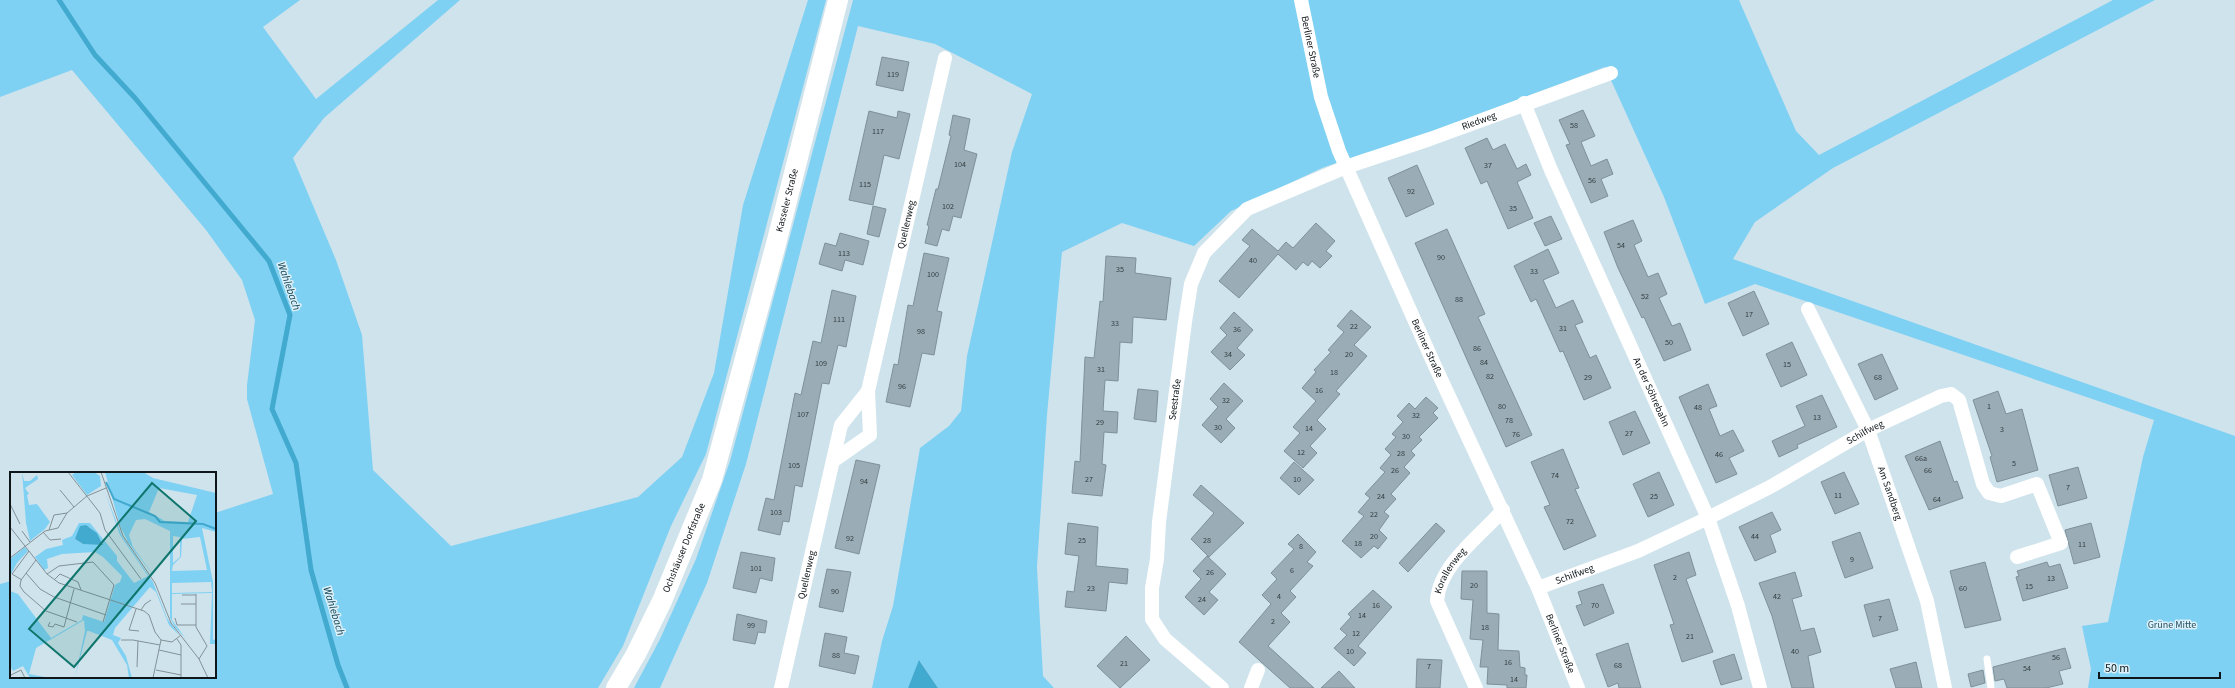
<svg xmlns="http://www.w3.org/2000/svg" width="2235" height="688" font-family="'Source Sans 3',sans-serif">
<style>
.green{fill:#7fd1f3}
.water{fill:#42a9cf}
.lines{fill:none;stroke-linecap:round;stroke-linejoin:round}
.stream{stroke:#42a9cf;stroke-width:5}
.building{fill:#9aadb6;stroke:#7e9098}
.lane{stroke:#fff;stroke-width:7}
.street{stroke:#fff;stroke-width:14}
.secondary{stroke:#fff;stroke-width:20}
.labels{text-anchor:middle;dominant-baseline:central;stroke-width:3;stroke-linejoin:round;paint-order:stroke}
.number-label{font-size:8px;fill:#323c40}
.street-label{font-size:10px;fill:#0f1619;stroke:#dcf1fa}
.park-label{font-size:10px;fill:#265162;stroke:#dcf1fa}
.water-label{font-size:11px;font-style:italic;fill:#134050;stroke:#dcf1fa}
.inset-river{fill:none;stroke:#42a9cf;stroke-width:2}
.inset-road{fill:none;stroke:#829198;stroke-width:1}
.view{fill:#0f766e;fill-opacity:0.15;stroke:#0f766e;stroke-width:2}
.inset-edge{fill:none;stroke:#0f1619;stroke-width:2}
</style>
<rect width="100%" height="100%" fill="#cfe3ec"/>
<g class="green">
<polygon points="0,0 300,0 263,27 316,99 438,0 460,0 324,118 293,158 336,260 362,335 373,470 451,546 638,497 682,457 714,373 743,205 808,0 826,0 706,454 671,526 623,646 598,688 0,688 0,584 11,581 11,677 215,677 215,513 273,494 247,399 247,385 255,320 242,280 206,230 72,70 0,97"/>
<polygon points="853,0 1739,0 1796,131 1819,155 2113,0 2155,0 1833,168 1755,222 1733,259 2235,436 2235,688 2088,688 2091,669 2082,626 2108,622 2143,457 2154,420 1755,284 1705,304 1664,197 1605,67 1390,147 1365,153 1322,168 1231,211 1194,246 1122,223 1062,252 1047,415 1037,567 1043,676 1054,688 938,688 920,661 908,688 872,688 882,641 893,606 920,448 949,426 961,411 967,356 1012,152 1032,94 935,44 858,26 746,464 707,583 660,688 634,688 660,639 696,559 730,461"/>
</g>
<polygon class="water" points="919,660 938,688 908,688"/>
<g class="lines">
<polyline class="stream" points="59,0 95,55 135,98 269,261 290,315 272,409 296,463 311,570 338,665 347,688"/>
</g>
<g class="building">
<polygon points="882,57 909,62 903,91 876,85"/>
<polygon points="1583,110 1595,136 1581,142 1591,166 1607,159 1613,174 1601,179 1608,196 1591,203 1566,145 1570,144 1559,120"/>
<polygon points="869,111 897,118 898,111 910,114 899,159 884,155 873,205 849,200"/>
<polygon points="953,115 970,119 964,150 977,154 961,218 953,216 949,231 942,229 937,246 925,243 929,226 927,225 936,189 938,189 951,136 949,135"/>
<polygon points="1487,138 1493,150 1505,144 1517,169 1526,164 1531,175 1517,182 1533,218 1508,229 1487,181 1481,184 1465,148"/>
<polygon points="1417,165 1434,204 1406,217 1388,178"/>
<polygon points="873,206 886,209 879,237 867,234"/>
<polygon points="1551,216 1562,239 1545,246 1534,223"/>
<polygon points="1633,220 1642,241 1634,245 1648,277 1658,273 1667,294 1659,298 1672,326 1680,323 1691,350 1664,361 1644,317 1642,318 1618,268 1604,232"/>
<polygon points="1316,223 1335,241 1326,251 1332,256 1320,268 1312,261 1308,266 1303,262 1296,270 1278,254 1239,298 1219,281 1250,246 1242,240 1252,229 1278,251 1286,242 1293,248"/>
<polygon points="1447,229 1485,314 1478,317 1532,435 1506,447 1415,243"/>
<polygon points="840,233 869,241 863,265 845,260 842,271 819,264 825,243 836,246"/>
<polygon points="1548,249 1559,273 1543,280 1556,308 1573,300 1583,322 1575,325 1590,358 1596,355 1611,388 1584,400 1563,351 1560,352 1536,299 1531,302 1514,266"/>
<polygon points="924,253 949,258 937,311 942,312 934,355 922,353 910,407 886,402 894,364 898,365 908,305 913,306"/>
<polygon points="1106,256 1136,258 1135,273 1171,278 1166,320 1133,317 1132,343 1120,342 1118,381 1105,380 1103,411 1118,412 1117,433 1104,432 1102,464 1106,465 1102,496 1072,493 1075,461 1080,462 1085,357 1094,358 1100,301 1103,302"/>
<polygon points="832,290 856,296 846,347 838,345 829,384 822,383 802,487 795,485 789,522 783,521 780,535 758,530 766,498 774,500 795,393 801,395 813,341 821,343"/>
<polygon points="1754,291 1769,324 1743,336 1728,303"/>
<polygon points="1351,310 1371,327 1354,345 1367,356 1336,391 1340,394 1317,420 1326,429 1310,446 1317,453 1303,468 1284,451 1300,433 1293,427 1316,401 1302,388 1316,372 1314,370 1331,352 1328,350 1344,332 1337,326"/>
<polygon points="1234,312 1253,330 1237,348 1245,355 1230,370 1211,352 1227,335 1220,328"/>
<polygon points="1792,342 1807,375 1781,387 1766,354"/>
<polygon points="1882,354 1898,389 1875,400 1858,364"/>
<polygon points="1224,383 1243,401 1226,419 1235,428 1221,443 1202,425 1218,407 1210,399"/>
<polygon points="1708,384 1717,406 1709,409 1720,436 1733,430 1744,451 1729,458 1737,474 1716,483 1679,397"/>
<polygon points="1138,389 1158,391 1156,422 1134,419"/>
<polygon points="1998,391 2006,414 2022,409 2038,470 1997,482 1990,457 1992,456 1973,400"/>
<polygon points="1822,395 1837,427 1797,445 1798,448 1779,457 1772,441 1805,426 1796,406"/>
<polygon points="1426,397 1438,408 1433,413 1438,418 1419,437 1422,440 1411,451 1415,455 1404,467 1410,473 1391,494 1396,499 1384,512 1389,516 1379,530 1387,538 1378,549 1374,546 1361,558 1342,541 1364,516 1358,512 1370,498 1365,494 1385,472 1380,468 1391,455 1385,449 1396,437 1392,434 1403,422 1397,416 1409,403 1415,409"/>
<polygon points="1635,411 1650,443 1623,455 1609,422"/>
<polygon points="1940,441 1954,482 1957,481 1963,498 1929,510 1905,456"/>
<polygon points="1563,449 1579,488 1575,489 1596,536 1564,550 1544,507 1550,505 1531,462"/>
<polygon points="856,460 880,465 859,554 835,548"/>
<polygon points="1294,462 1314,480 1299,495 1280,478"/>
<polygon points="2078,467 2087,498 2058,506 2049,475"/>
<polygon points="1659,472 1674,505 1648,517 1633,484"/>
<polygon points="1844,472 1859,504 1835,514 1821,482"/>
<polygon points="1201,485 1244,523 1209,557 1191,539 1214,513 1193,495"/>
<polygon points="1772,512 1781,530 1770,535 1776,552 1755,561 1739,527"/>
<polygon points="1068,523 1098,527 1096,566 1128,569 1127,584 1109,582 1106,611 1065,607 1067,591 1074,592 1079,556 1065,554"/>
<polygon points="1436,523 1445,531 1408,572 1399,563"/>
<polygon points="2091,523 2100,557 2074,564 2065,530"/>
<polygon points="1860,532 1873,568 1845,578 1832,542"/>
<polygon points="1298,534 1316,552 1307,562 1313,566 1290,591 1296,597 1281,613 1290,622 1268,646 1314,688 1290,688 1239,642 1271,604 1262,595 1277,579 1271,573 1294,549 1288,544"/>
<polygon points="741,552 775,558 772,581 760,578 756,593 733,588"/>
<polygon points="1689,552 1696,575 1686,579 1713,652 1682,662 1670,625 1674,624 1654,565"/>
<polygon points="1207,556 1226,574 1209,592 1218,600 1204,615 1185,597 1201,579 1193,571"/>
<polygon points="1985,562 2001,620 1965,628 1950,571"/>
<polygon points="2047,562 2049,567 2060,564 2068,588 2023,601 2016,577 2019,576 2017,571"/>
<polygon points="827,569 851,572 843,612 819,607"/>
<polygon points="1462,571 1487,571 1487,613 1499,614 1498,650 1519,651 1520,667 1525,668 1525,675 1527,675 1526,688 1507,688 1507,685 1487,684 1488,667 1480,667 1483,640 1470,639 1473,600 1461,599"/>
<polygon points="1795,572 1802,596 1792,599 1801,631 1814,628 1821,652 1808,656 1814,688 1792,688 1772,616 1759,583"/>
<polygon points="1603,584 1614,613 1584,626 1576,606 1582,604 1578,592"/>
<polygon points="1373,590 1392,607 1358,646 1366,653 1354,666 1334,648 1347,635 1340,629 1351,617 1348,614"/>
<polygon points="1889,599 1898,630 1873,637 1864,605"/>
<polygon points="737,614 767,621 765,633 758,632 755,644 733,640"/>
<polygon points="825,633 847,637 844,653 859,656 855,674 819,666"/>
<polygon points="1126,636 1150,660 1120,688 1097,666"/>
<polygon points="1628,643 1641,688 1619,688 1618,683 1608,687 1596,654"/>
<polygon points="2065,648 2071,668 2059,671 2063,684 2046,688 2007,688 2004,679 1995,681 1993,667"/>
<polygon points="1734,654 1742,679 1721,685 1713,661"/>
<polygon points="1417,659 1442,660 1440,688 1416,688"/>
<polygon points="1916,662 1922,688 1896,688 1890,669"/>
<polygon points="1983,670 1985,683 1971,687 1968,674"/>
<polygon points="1339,671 1355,688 1321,688"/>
</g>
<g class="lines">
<polyline class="lane" points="1987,659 1991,688"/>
<g class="street">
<path id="s1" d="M1301 0 1321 97 1339 151 1434 364 1538 588 1578 688"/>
<path id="s2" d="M1524 103 1551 170 1708 518 1738 606 1760 688"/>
<path id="s3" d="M1808 309 1868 430 1927 601 1945 688"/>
<polyline points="833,461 870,435 868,391"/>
<path id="s4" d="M1538 588 1638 551 1708 518 1770 487 1868 430 1941 396 1951 394 1959 400 1983 484 1989 493 2001 496 2037 484 2061 543 2017 557"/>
<path id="s5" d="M781 688 841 425 868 391 945 58"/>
<path id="s6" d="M1222 688 1165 639 1152 619V588L1157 559 1159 522 1185 322 1191 284 1204 253 1247 209 1346 167 1430 139 1611 73"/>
<polyline points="1251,688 1258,670"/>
<path id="s7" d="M1476 688 1437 601C1439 565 1480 536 1503 510"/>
</g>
<path class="secondary" id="s8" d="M616 688 636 654 662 601 712 480 776 244 838 0"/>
</g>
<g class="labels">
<g class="number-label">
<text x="893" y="74">119</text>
<text x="1574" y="125">58</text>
<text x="878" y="131">117</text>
<text x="960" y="164">104</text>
<text x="1488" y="165">37</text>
<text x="1592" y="180">56</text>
<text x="865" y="184">115</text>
<text x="1411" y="191">92</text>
<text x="948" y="206">102</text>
<text x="1513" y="208">35</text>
<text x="1621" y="245">54</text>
<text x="844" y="253">113</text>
<text x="1441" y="257">90</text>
<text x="1253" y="260">40</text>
<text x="1120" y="269">35</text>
<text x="1534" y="271">33</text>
<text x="933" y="274">100</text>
<text x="1645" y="296">52</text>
<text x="1459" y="299">88</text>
<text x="1749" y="314">17</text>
<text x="839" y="319">111</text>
<text x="1115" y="323">33</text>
<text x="1354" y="326">22</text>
<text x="1563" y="328">31</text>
<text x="1237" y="329">36</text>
<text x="921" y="331">98</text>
<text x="1669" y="342">50</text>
<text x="1477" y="348">86</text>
<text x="1228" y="354">34</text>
<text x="1349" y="354">20</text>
<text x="1484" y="362">84</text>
<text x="821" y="363">109</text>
<text x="1787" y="364">15</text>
<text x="1101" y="369">31</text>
<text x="1334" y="372">18</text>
<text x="1490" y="376">82</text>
<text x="1588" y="377">29</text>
<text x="1878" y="377">68</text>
<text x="902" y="386">96</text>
<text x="1319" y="390">16</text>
<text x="1226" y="400">32</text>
<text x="1502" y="406">80</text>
<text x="1989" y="406">1</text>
<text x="1698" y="407">48</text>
<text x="803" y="414">107</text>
<text x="1416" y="415">32</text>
<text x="1817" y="417">13</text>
<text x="1509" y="420">78</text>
<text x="1100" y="422">29</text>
<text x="1218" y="427">30</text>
<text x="1309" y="428">14</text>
<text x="2002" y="429">3</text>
<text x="1629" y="433">27</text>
<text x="1516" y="434">76</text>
<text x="1406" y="436">30</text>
<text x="1301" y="452">12</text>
<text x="1401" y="453">28</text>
<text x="1719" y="454">46</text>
<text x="1921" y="458">66a</text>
<text x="2014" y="463">5</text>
<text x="794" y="465">105</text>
<text x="1395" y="470">26</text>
<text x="1928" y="470">66</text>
<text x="1555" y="475">74</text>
<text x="1089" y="479">27</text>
<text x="1297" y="479">10</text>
<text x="864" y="481">94</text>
<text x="2068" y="487">7</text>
<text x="1838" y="495">11</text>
<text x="1381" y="496">24</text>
<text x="1654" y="496">25</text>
<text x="1937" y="499">64</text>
<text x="776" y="512">103</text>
<text x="1374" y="514">22</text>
<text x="1570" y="521">72</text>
<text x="1374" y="536">20</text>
<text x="1755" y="536">44</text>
<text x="850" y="538">92</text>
<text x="1082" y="540">25</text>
<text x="1207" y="540">28</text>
<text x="1358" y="543">18</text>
<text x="2082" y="544">11</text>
<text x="1301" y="546">8</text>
<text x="1852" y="559">9</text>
<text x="756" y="568">101</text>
<text x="1292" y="570">6</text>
<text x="1210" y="572">26</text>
<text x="1675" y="577">2</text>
<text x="2051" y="578">13</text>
<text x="1474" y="585">20</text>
<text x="2029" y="586">15</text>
<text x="1091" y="588">23</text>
<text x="1963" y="588">60</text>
<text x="835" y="591">90</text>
<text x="1279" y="596">4</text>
<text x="1777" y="596">42</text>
<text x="1202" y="599">24</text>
<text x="1376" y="605">16</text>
<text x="1595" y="605">70</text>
<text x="1362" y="615">14</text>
<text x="1880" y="618">7</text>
<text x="1273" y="621">2</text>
<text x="751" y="625">99</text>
<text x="1485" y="627">18</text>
<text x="1356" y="633">12</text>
<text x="1690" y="636">21</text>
<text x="1350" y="651">10</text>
<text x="1795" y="651">40</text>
<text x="836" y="655">88</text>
<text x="2056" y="657">56</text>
<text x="1508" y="662">16</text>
<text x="1124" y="663">21</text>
<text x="1618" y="665">68</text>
<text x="1429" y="666">7</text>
<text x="2027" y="668">54</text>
<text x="1514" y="679">14</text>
</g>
<g class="street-label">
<text stroke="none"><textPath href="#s1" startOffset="48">Berliner Straße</textPath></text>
<text stroke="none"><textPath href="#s6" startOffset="780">Riedweg</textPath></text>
<text stroke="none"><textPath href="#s8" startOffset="519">Kasseler Straße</textPath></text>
<text stroke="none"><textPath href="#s5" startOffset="484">Quellenweg</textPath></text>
<text stroke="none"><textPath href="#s1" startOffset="372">Berliner Straße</textPath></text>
<text stroke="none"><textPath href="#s2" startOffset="316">An der Söhrebahn</textPath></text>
<text stroke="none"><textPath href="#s6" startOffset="320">Seestraße</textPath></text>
<text stroke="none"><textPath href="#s4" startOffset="363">Schilfweg</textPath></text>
<text stroke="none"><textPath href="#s3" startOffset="202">Am Sandberg</textPath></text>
<text stroke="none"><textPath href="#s8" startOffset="156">Ochshäuser Dorfstraße</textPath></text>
<text stroke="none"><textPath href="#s7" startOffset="129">Korallenweg</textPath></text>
<text stroke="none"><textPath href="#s5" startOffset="116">Quellenweg</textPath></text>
<text stroke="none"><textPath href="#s4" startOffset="39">Schilfweg</textPath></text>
<text stroke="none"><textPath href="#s1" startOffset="696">Berliner Straße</textPath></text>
</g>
<g class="park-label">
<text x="2172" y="625">Grüne Mitte</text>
</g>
<g class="water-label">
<text transform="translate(289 286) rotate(71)">Wahlebach</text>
<text transform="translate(334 611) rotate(73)">Wahlebach</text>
</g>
</g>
<g transform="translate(10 472)">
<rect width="206" height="206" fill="#cfe3ec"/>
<path d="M12 0 14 9H20L27 3 28 7 15 16 19 22 17 23 19 33 27 32 40 50 35 57 20 69 16 51ZM66 0H84L90 4 91 14 77 23 62 3ZM95 0H133L143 6 206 21V60L192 56 203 110V168L206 167V172H200L202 121 162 122V148L176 167 165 155 160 146V59L135 47 126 48 119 63 123 75 146 107 118 70 110 54ZM149 16 187 23 178 50 155 49 139 40ZM163 64 170 65V85L163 91ZM190 65 197 98 162 99 163 93 171 85 172 67ZM201 110 202 120 162 121V111ZM95 20 112 64 143 110 157 146 169 163 159 153 146 120 140 115 105 156 103 163 111 166 108 171 116 184 122 206H119L117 193 102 168 79 159H77L65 206 75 159 74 148 26 176 19 202 40 206H20L13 194 3 199 0 194V119L8 122 41 166 72 148 73 143 94 150 105 113 110 110 112 104 93 85 85 80 52 82 37 87 38 96 34 98 25 85 36 77 53 73 52 68 62 64 69 51H80L107 84V89L124 111 138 104 110 63ZM79 55 87 61 93 72H73L65 67 69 59ZM15 75 18 79 7 91 0 104V87Z" fill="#7fd1f3" fill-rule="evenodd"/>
<path d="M76 53 87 61 93 73 73 72 65 67 70 54Z" fill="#42a9cf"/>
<path class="inset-river" d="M96 10 104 27 145 44 150 50 193 52 206 57"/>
<path class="inset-road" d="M58 0 90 41 95 58 131 107M91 0 113 64 145 111 161 151 189 187 198 206M0 18V0M50 18 64 35M0 32 10 52M0 55 37 102 49 111 134 139 139 143 145 160 151 168 162 170 171 163M39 58 44 43 57 41M12 59 20 70M33 60 40 68 51 67M0 86 35 59 48 56 57 41 77 24 96 16M26 88 11 108 10 114 14 120 36 139 67 150M16 101 30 117 44 125 96 143M37 102 49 94 83 90 104 113 93 150M12 108 2 102 19 79M44 108 50 102 68 110 71 118M186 122V155L197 174 189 187M172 123H186M171 132H186M126 137 119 158 129 159M131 138 135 132 141 128M165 146 167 153H186M40 150 38 154 43 155 45 152 54 155 64 117M167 167 171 173V206M111 168H123L150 173M149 178 171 183M127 195 128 169M146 198 171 203M1 203 11 198 15 206M143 206 151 168"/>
<path class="view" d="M142 11 186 49 64 195 19 157Z"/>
<rect width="206" height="206" class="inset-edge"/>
</g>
<path d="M2099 672v6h121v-6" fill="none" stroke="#0f1619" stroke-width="2"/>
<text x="2105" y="672" font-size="12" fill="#0f1619" stroke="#dcf1fa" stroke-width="3" paint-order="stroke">50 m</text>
</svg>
